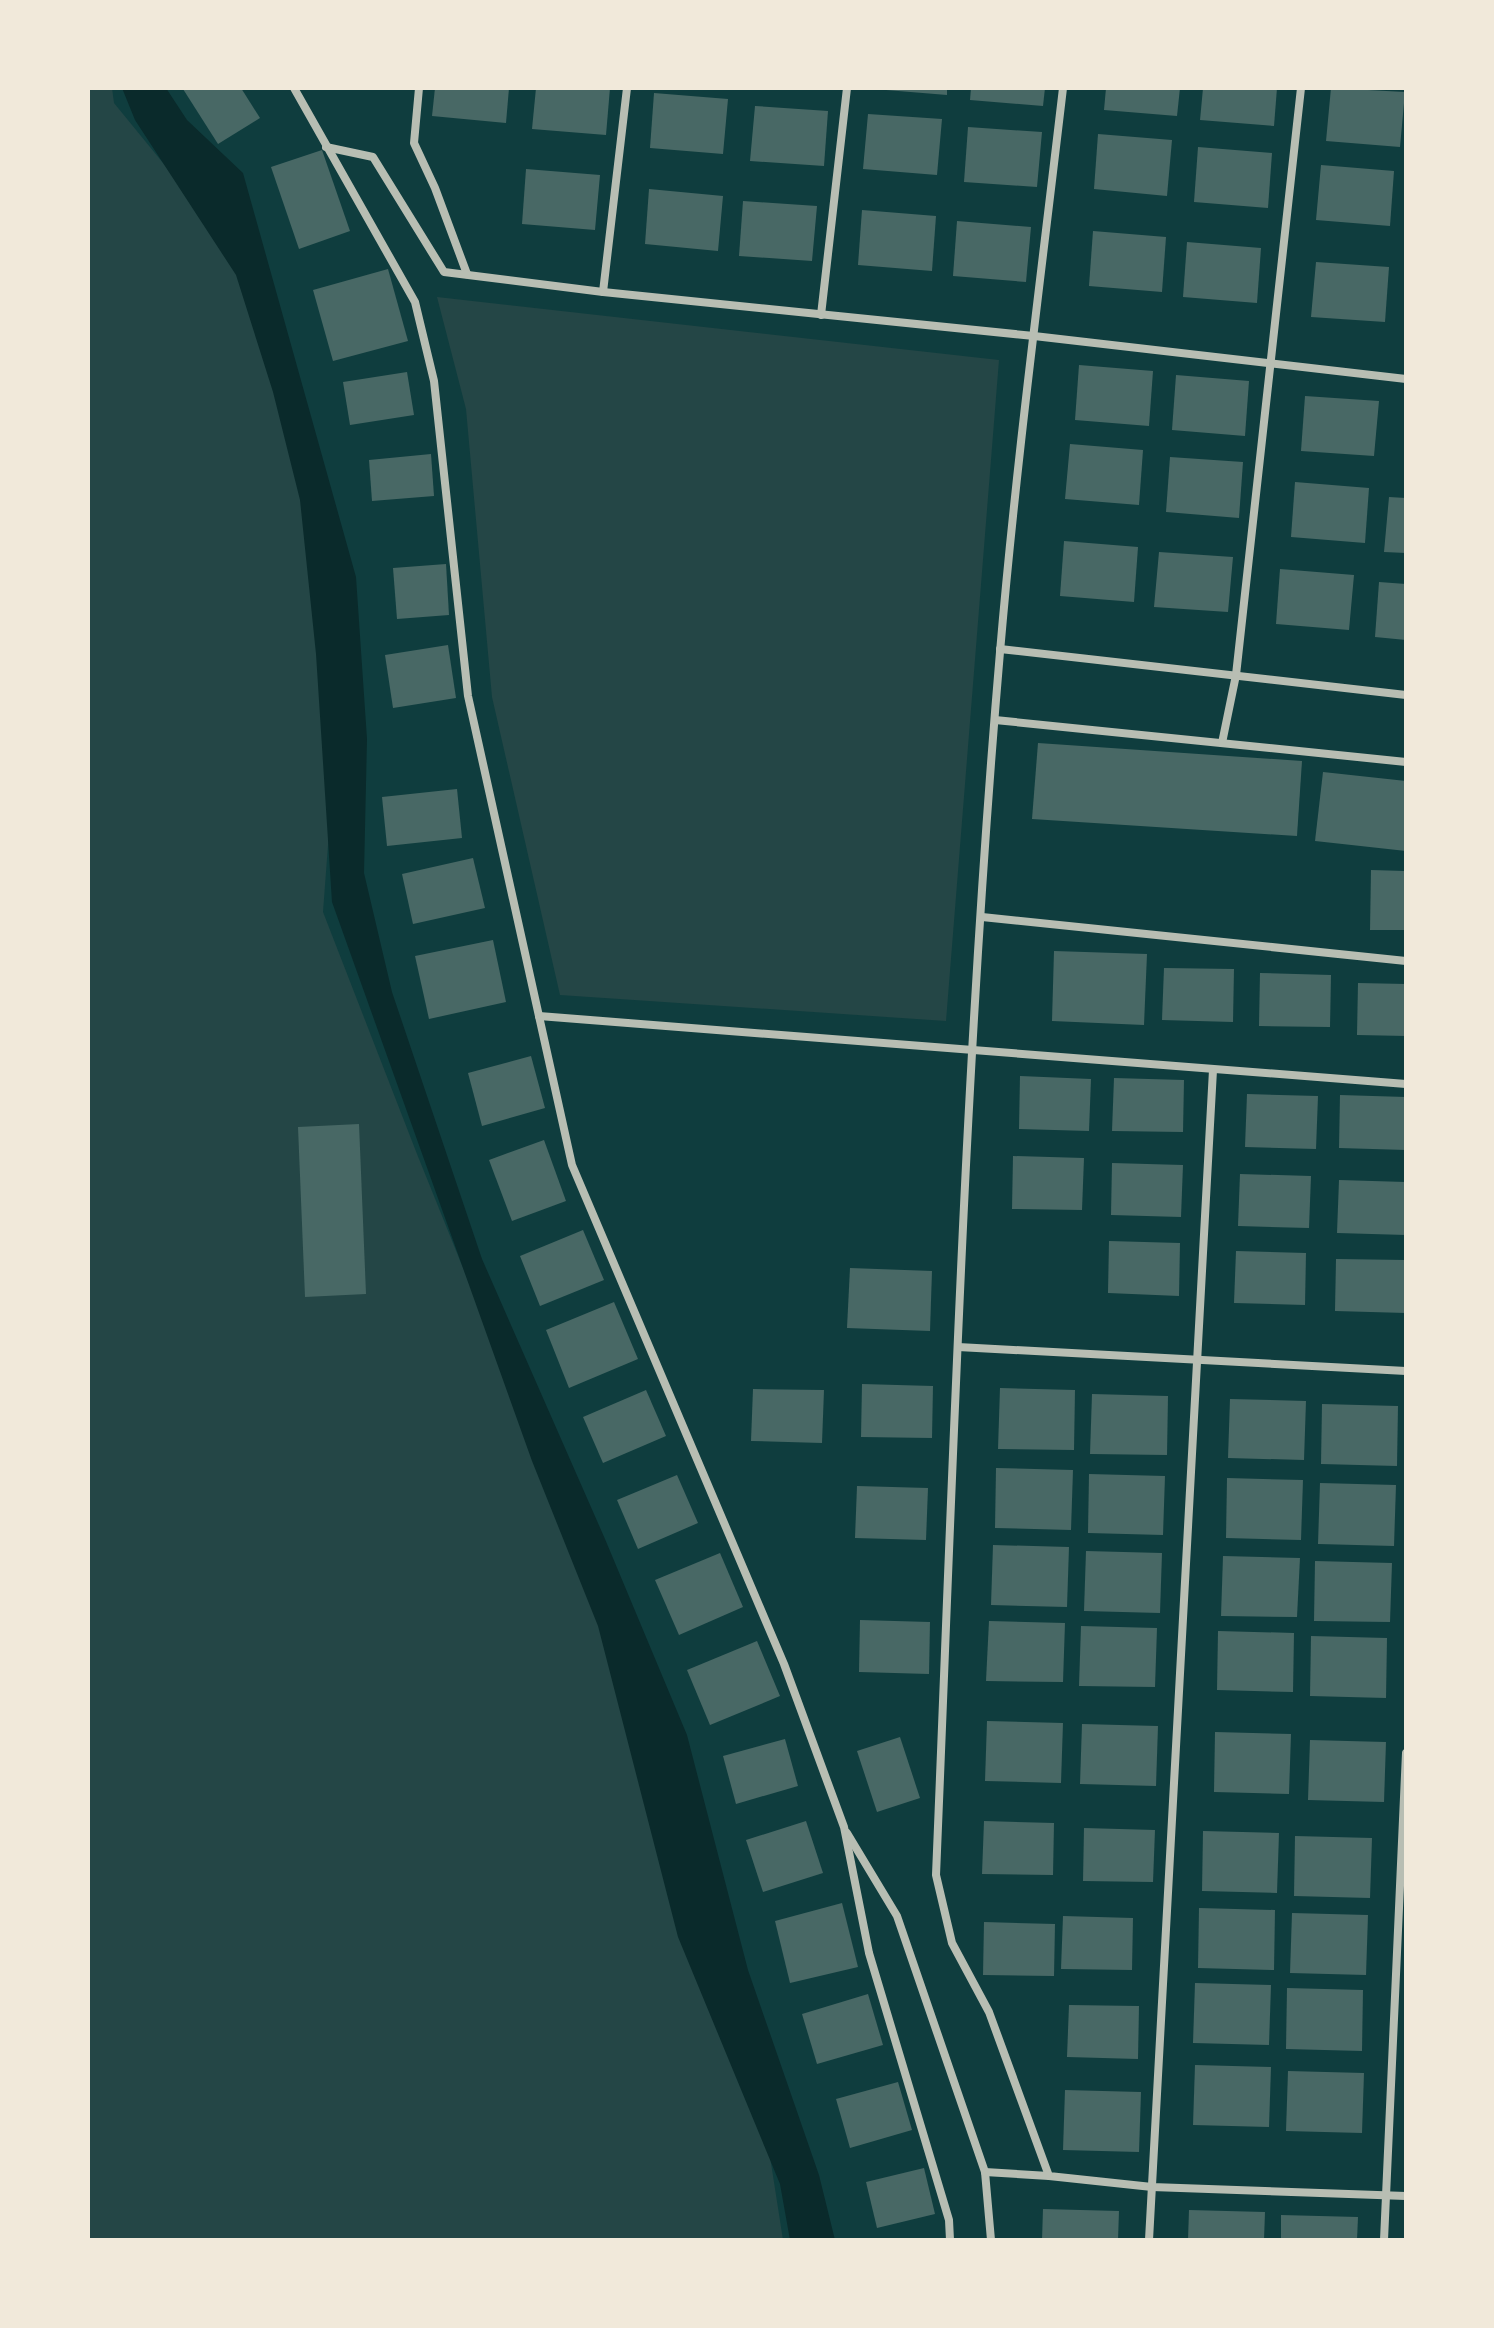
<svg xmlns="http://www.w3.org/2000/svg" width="1494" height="2328" font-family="Jost,sans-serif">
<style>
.green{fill:#244646}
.water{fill:#0a2a2b}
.building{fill:#486865}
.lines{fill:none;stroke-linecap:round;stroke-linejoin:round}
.minor{stroke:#b8beb3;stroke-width:8}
</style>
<rect width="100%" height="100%" fill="#0f3d3e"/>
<g class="green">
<polygon points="88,88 112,88 114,103 270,294 341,671 323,912 417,1154 602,1612 766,2131 783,2240 88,2240"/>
<polygon points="437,297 999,360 946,1021 560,995 492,697 466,409"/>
</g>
<polygon class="water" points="122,88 166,88 187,120 243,173 356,577 367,739 364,873 392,992 482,1259 605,1539 687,1735 748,1970 819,2175 835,2240 790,2240 780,2184 678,1937 598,1626 532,1461 332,902 316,654 300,500 273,392 236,275 135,120"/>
<g class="building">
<polygon points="186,88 241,88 260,118 218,144 183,89"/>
<polygon points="435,88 509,88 506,123 432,116"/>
<polygon points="536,88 610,88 606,135 532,129"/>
<polygon points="886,88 947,88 947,95 886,90"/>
<polygon points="971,88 1045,88 1043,106 970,100"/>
<polygon points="1106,88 1180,88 1177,116 1104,110"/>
<polygon points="1203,88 1277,88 1274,126 1200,120"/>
<polygon points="1331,88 1405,92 1400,147 1326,141"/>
<polygon points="654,93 728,99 723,154 650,148"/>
<polygon points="755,106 828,111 824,166 750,161"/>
<polygon points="868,114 942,119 937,175 863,169"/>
<polygon points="968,127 1042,132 1037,187 964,182"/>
<polygon points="1098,134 1172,140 1167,196 1094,189"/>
<polygon points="1198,147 1272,153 1268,208 1194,202"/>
<polygon points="322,150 350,231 299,249 271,167"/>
<polygon points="1321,165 1394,171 1390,226 1316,220"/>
<polygon points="526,169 600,175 595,230 522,224"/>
<polygon points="649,189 723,196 718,251 645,244"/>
<polygon points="743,201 817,206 812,261 739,256"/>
<polygon points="862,210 936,216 932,271 858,265"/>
<polygon points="957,221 1031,227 1026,282 953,276"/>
<polygon points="1093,231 1166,237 1162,292 1089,286"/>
<polygon points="1187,242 1261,248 1257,303 1183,297"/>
<polygon points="1316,262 1389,267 1385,322 1311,317"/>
<polygon points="388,269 408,341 333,361 313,290"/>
<polygon points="1079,365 1153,371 1149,426 1075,420"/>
<polygon points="407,372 414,415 350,425 343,382"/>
<polygon points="1176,375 1249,381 1245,436 1172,430"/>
<polygon points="1305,396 1379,401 1374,456 1301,451"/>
<polygon points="1070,444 1143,450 1139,505 1065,499"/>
<polygon points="431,454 434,496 372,501 369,460"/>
<polygon points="1170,457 1243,462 1239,518 1166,512"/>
<polygon points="1295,482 1369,488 1365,543 1291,537"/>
<polygon points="1389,497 1406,498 1406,553 1384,552"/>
<polygon points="1064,541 1138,547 1134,602 1060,596"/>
<polygon points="1159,552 1233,557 1228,612 1154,607"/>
<polygon points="446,564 449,615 397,619 393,568"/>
<polygon points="1280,569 1354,575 1349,630 1276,624"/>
<polygon points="1379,582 1406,584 1406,640 1375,637"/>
<polygon points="448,645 456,698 393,708 385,655"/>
<polygon points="1038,743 1302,761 1297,836 1032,819"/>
<polygon points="1323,772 1406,781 1406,851 1315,841"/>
<polygon points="457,789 462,838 387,846 382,797"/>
<polygon points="473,858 485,908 413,924 402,874"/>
<polygon points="1371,870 1405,871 1404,930 1370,930"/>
<polygon points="493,940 506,1002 429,1019 415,956"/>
<polygon points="1054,951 1147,954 1144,1025 1052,1021"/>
<polygon points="1164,968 1234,969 1233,1022 1162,1020"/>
<polygon points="1260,973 1331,975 1330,1027 1259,1026"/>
<polygon points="1358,983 1406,984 1406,1036 1357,1035"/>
<polygon points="531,1056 545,1108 482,1126 468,1073"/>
<polygon points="1020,1076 1091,1079 1089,1131 1019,1129"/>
<polygon points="1114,1078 1184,1080 1183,1132 1112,1131"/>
<polygon points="1247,1094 1318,1096 1316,1149 1245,1147"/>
<polygon points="1340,1095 1406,1097 1406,1150 1339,1148"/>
<polygon points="359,1124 366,1294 305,1297 298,1127"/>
<polygon points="544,1140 566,1201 512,1221 489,1160"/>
<polygon points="1013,1156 1084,1158 1082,1210 1012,1209"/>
<polygon points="1112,1163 1183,1165 1181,1217 1111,1215"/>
<polygon points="1240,1174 1311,1176 1309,1228 1238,1226"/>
<polygon points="1339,1180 1406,1182 1406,1235 1337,1233"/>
<polygon points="583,1230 604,1280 540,1306 520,1256"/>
<polygon points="1109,1241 1180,1243 1179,1296 1108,1293"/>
<polygon points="1236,1251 1306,1253 1305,1305 1234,1303"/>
<polygon points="1336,1259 1406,1260 1406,1313 1335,1311"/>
<polygon points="850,1268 932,1271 930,1331 847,1328"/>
<polygon points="614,1302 638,1359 569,1388 546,1330"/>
<polygon points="862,1384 933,1386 932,1438 861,1437"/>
<polygon points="1000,1388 1075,1390 1074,1450 998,1449"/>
<polygon points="753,1389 824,1390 822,1443 751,1441"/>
<polygon points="646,1390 666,1436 603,1463 583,1417"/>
<polygon points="1092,1394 1168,1396 1167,1455 1090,1454"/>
<polygon points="1230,1399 1306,1401 1304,1460 1228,1458"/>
<polygon points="1322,1404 1398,1406 1397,1466 1321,1464"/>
<polygon points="996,1468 1073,1470 1071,1530 995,1528"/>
<polygon points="1089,1474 1165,1476 1163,1535 1088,1533"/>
<polygon points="677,1475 698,1523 638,1549 617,1500"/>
<polygon points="1227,1478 1303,1480 1301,1540 1226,1538"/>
<polygon points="1320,1483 1396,1485 1394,1546 1318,1544"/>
<polygon points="857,1486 928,1488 926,1540 855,1538"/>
<polygon points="993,1545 1069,1547 1067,1607 991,1605"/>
<polygon points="1086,1551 1162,1553 1160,1613 1084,1611"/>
<polygon points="720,1553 743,1607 679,1635 655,1580"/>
<polygon points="1223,1556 1300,1558 1297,1617 1221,1616"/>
<polygon points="1315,1561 1392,1563 1390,1622 1314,1621"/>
<polygon points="860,1620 930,1622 929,1674 859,1672"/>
<polygon points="989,1621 1065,1623 1063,1682 986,1681"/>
<polygon points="1081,1626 1157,1628 1155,1687 1079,1686"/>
<polygon points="1218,1631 1294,1633 1293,1692 1217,1690"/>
<polygon points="1311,1636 1387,1638 1386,1698 1310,1696"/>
<polygon points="757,1641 780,1696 710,1725 687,1670"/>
<polygon points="987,1721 1063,1723 1061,1783 985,1781"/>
<polygon points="1082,1724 1158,1726 1156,1786 1080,1784"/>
<polygon points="1215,1732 1291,1734 1289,1794 1214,1792"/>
<polygon points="900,1737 920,1798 877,1812 857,1751"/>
<polygon points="785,1739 798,1786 736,1804 723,1756"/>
<polygon points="1310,1740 1386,1742 1384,1802 1308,1800"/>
<polygon points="806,1821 823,1873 763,1892 746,1840"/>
<polygon points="984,1821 1054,1823 1053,1875 982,1874"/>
<polygon points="1084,1828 1155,1830 1153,1882 1083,1881"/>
<polygon points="1203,1831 1279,1833 1277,1893 1202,1891"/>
<polygon points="1295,1836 1372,1838 1370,1898 1294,1896"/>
<polygon points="842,1903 858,1967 790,1983 775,1921"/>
<polygon points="1199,1908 1275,1910 1274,1970 1198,1968"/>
<polygon points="1292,1913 1368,1915 1366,1975 1290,1973"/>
<polygon points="1063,1916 1133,1918 1132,1970 1061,1969"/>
<polygon points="984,1922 1055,1924 1054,1976 983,1975"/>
<polygon points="1195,1983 1271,1985 1269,2045 1193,2043"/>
<polygon points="1287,1988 1363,1990 1362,2051 1286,2049"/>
<polygon points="868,1994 883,2045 817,2064 802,2014"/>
<polygon points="1069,2005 1139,2006 1138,2059 1067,2057"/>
<polygon points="1195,2065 1271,2067 1269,2127 1193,2125"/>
<polygon points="1288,2071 1364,2073 1362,2133 1286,2131"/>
<polygon points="898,2082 912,2130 850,2148 836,2099"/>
<polygon points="1065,2090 1141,2092 1139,2152 1063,2150"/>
<polygon points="924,2168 935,2214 877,2228 866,2182"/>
<polygon points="1043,2209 1119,2211 1118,2240 1042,2240"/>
<polygon points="1189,2210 1265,2212 1264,2240 1188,2240"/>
<polygon points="1281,2215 1358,2217 1357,2240 1281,2240"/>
</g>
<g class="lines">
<g class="minor">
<polyline points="294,88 415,302 434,381 468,696 572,1165 784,1664 844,1827 869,1953 949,2220 950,2240"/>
<polyline points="419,88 414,143 435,188 467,274"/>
<path d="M1063 88C1041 276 1016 464 1000 652 965 1059 953 1467 936 1875L952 1943 989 2012 1049 2176 1152 2187 1406 2196"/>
<polyline points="326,147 373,157 444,272 603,292 1034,336 1406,379"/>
<polyline points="603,292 627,88"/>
<polyline points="821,315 847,88"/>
<polyline points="1000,649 1406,695"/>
<polyline points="995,720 1406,762"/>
<polyline points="1222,743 1236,675 1301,88"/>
<polyline points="982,917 1406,961"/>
<polyline points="539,1016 1406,1084"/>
<polyline points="958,1347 1406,1371"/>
<polyline points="847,1833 897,1916 985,2172 991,2240"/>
<polyline points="985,2172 1049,2176"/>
<polyline points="1149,2240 1213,1070"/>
<polyline points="1384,2240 1406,1753"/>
</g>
</g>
<rect width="1494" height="2328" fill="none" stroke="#f1e9da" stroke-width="180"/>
</svg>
